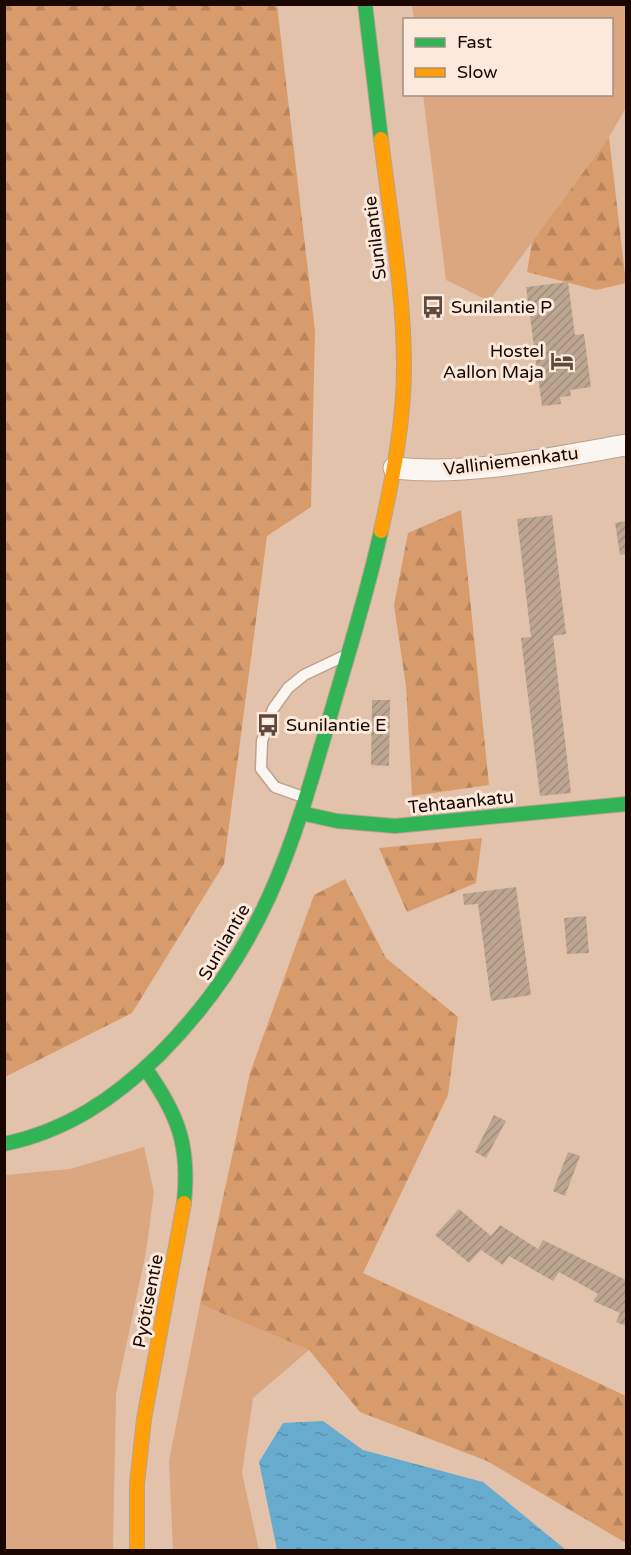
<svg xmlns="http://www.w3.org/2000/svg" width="631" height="1555" font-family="'Varela Round',sans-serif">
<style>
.green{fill:#daa781}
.forest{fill:url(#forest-firs)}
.water{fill:url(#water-ripples)}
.building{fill:url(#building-hatch)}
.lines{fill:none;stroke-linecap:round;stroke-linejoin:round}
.lane-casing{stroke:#baa290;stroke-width:13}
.street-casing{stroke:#baa290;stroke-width:23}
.fast-casing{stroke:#baa290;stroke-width:16}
.slow-casing{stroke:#baa290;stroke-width:16}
.lane{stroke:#fbf6f2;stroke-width:10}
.street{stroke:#fbf6f2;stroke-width:21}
.fast{stroke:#30b455;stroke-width:14}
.slow{stroke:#ff9f0a;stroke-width:14}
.labels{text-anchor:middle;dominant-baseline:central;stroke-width:6;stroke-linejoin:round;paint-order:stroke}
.street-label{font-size:18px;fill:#1a0700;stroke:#fbe9dc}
.poi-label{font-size:18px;fill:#1a0700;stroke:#fbe9dc;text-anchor:start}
</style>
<defs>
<pattern id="forest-firs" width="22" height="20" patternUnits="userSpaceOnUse" patternTransform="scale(1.5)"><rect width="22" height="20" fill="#d89c6c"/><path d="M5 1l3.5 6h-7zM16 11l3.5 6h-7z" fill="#b9855c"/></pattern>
<pattern id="water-ripples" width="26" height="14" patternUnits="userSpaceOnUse" patternTransform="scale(1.5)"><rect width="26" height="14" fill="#67acce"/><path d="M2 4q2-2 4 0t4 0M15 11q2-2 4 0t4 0" fill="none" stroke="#5992af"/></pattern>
<pattern id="building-hatch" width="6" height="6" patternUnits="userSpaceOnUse" patternTransform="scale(1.5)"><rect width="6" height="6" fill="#bda691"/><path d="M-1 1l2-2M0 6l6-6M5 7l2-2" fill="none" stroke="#a28d7b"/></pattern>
</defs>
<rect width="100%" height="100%" fill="#e2c2aa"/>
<g class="green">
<polygon points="412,5 626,5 626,108 609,137 489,301 446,280 423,95 612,94 612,20 414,19"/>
<polygon points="144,1147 154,1192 146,1252 116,1394 113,1550 5,1550 5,1175 70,1169"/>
<polygon points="200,1304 309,1350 253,1398 242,1473 259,1550 173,1550 169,1461"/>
</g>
<g class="forest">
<polygon points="5,4 277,5 315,331 311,507 267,536 224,864 132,1013 5,1077"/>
<polygon points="609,137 626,283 596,290 527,272 532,242"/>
<polygon points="461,510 489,785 412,796 406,686 394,605 408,533"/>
<polygon points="482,838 476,883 407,912 379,848"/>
<polygon points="345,879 386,958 458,1017 448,1095 363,1273 626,1396 626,1543 487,1461 360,1412 309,1350 200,1304 250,1073 314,895"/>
</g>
<polygon class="water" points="323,1421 363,1450 483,1482 566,1550 277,1550 259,1462 283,1423"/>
<g class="building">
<polygon points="568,282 575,335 584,334 591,387 570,390 571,396 560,397 561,404 542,406 526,287"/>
<polygon points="552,515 566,634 553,636 571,793 540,796 521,638 531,637 517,519"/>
<polygon points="626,521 626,554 620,555 615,523"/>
<polygon points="372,700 390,700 389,766 371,765"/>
<polygon points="516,887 531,995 491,1001 478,904 464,905 463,894"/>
<polygon points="586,916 589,953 567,954 564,918"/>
<polygon points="494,1115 506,1121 486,1158 475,1152"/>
<polygon points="568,1152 580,1156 565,1196 553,1191"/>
<polygon points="459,1209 491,1236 500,1225 538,1249 543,1240 626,1280 626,1326 616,1322 620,1313 593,1301 598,1294 559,1272 553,1281 509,1256 503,1265 481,1250 469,1263 435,1235"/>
</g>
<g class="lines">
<g class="lane-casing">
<polyline id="lane" points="303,797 275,787 261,769 262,741 273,709 288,688 304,675 342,657"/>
</g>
<g class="street-casing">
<path id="street" d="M394 468C472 476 551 458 626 445"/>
</g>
<g class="fast-casing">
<g id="fast">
<polyline points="365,4 381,139"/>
<polyline points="301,813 337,821 395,826 626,804"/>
<path d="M145 1068C178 1114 190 1145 184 1203"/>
<path d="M4 1144C66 1131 114 1099 159 1055 265 949 293 845 333 706 350 648 368 590 381 531"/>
</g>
</g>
<g class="slow-casing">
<g id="slow">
<path d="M381 139C390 215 404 291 404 367 404 422 393 477 381 531"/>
<polyline points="137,1550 137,1484 144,1419 184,1203"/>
</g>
</g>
<use href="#lane" class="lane"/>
<use href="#street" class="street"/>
<use href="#fast" class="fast"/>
<use href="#slow" class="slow"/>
</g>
<defs>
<g id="bus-bare" transform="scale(1.8)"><path d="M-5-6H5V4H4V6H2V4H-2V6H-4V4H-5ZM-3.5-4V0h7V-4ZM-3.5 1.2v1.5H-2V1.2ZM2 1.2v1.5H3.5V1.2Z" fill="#60483b" stroke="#fbe9dc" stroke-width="2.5" paint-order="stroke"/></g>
<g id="hotel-bare" transform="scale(1.8)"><path d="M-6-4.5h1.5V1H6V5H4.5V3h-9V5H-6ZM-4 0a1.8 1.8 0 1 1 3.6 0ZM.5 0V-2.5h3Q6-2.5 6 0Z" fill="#60483b" stroke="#fbe9dc" stroke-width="2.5" paint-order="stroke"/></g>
</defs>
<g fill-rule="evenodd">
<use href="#bus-bare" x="433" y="307"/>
<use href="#hotel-bare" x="562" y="361"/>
<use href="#bus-bare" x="268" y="725"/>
</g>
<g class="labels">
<g class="street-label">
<text transform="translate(375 238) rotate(-97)">Sunilantie</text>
<text transform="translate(511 461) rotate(-7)">Valliniemenkatu</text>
<text transform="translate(461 802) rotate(-6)">Tehtaankatu</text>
<text transform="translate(224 942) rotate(-60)">Sunilantie</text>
<text transform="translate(148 1301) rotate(-79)">Pyötisentie</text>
</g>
<g class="poi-label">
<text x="451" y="307">Sunilantie P</text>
<text x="544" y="351" text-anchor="end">Hostel<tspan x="544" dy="21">Aallon Maja</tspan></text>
<text x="286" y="725">Sunilantie E</text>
</g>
</g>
<rect width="631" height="1555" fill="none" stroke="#1a0700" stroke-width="12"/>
<rect x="403" y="18" width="210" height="78" fill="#fbe9dc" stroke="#a18f84" stroke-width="1.5"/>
<rect x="415" y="38" width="30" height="9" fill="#30b455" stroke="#a18f84" stroke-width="1.5"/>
<text x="457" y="48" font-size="18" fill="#1a0700">Fast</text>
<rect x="415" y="68" width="30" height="9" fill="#ff9f0a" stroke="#a18f84" stroke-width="1.5"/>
<text x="457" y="78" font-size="18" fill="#1a0700">Slow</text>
</svg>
